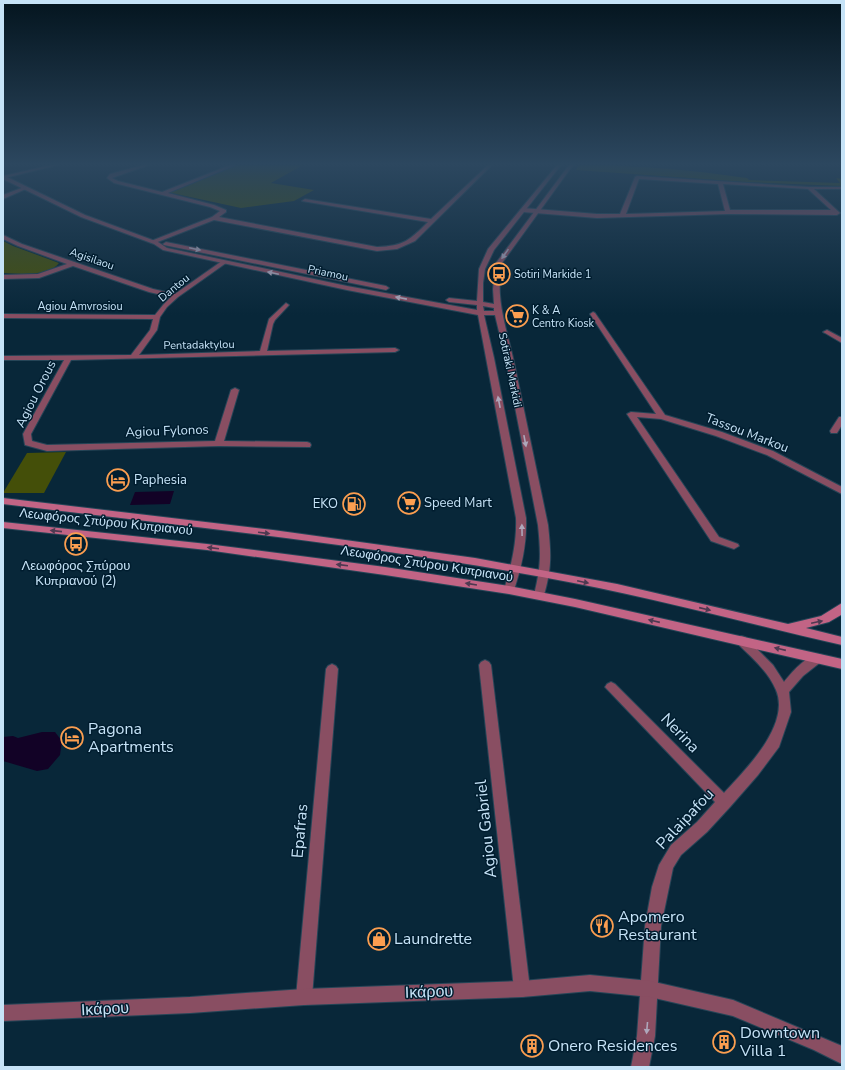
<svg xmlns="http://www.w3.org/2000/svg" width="845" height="1070" font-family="'Nunito Sans',sans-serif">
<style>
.green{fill:#444f09}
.water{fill:#120226}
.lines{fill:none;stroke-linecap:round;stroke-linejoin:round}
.minor-casing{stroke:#264557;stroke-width:2}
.tertiary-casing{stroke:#264557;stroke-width:2}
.secondary-casing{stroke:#264557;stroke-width:2}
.minor{fill:#894e62;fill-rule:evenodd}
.tertiary{fill:#894e62;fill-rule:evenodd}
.secondary{fill:#c26485;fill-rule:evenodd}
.oneway{fill:#aea7bb}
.oneway2{fill:#4e3951}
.labels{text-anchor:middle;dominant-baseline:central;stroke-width:3;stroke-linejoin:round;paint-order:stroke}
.far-street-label{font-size:11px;fill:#c6e3f7;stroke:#001d2f}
.far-poi-label{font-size:11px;fill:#c6e3f7;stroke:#001d2f;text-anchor:start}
.street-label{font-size:13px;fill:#c6e3f7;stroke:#001d2f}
.poi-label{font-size:13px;fill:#c6e3f7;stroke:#001d2f;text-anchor:start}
.near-poi-label{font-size:16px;fill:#c6e3f7;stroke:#001d2f;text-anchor:start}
.near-street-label{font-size:16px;fill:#c6e3f7;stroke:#001d2f}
</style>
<rect width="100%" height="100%" fill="#082739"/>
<g class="green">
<polygon points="235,165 303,165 271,183 314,190 294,201 241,208 167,192"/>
<path d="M579 165C635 165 692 170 747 178L749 180 840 183 836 178 842 179V186L746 182 576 170Z"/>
<path d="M3 241 13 246 59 263C49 277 18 274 3 273Z"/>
<polygon points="66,452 44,493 3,493 27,453"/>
</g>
<g class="water">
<polygon points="174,491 170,504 130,505 135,492"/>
<polygon points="42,732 55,732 62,741 60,755 48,769 37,771 3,761 3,737 13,736 18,738"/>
</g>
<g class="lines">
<g class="minor-casing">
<g id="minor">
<polygon points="51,165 58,165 5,178 3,178 3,176"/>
<path d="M143 165H149L112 178 118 181 162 192 230 165H236L168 193 214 205 226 210V212L219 217 377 247C404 246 410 240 428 222L302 201 305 199 431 219 488 165H492L415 241 397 249 377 251 214 220 155 243H151V241L212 217 220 211 210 207 114 183 107 178 110 174Z"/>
<path d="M637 176 809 187H842V189H814L840 213 837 215 728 214 597 218 523 212 520 210 523 208 597 214H620L635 177ZM639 179 718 184 725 211 626 214ZM723 184 808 189 831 210H730Z"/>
<polygon points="24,187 28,188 3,199 3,195"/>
<polygon points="3,235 22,244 153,289 175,294 222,261 226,261 226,263 178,297 167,307 160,317 157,330 139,355 260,351 269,319 286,303 289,305 275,320 273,324 267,351 395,348 399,350 395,352 71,360 31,434 32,441 47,445 215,441 231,390 235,388 239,390 224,441 307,442 310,443 311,445 310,447 219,446 47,451 25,445 23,434 64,360 3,360 3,356 131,355 150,330 153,319 3,318 3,314 155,315 163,305 171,297 149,292 73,266 39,278 3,279 3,275 38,274 67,264 18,246 3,239"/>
<polygon points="593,312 595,313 665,415 722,432 773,451 842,487 842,494 767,455 716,436 661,419 637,417 719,537 738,544 739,546 734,549 711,541 627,414 631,412 656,414 590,314"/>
<polygon points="827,330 842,338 842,343 825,333 823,332"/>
<polygon points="839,417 842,417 842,425 837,433 831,433 830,431"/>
<path d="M741 636 745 637 773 665 784 682C791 673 810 651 822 655L824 658 822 661 803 676 789 692 791 712 779 747 758 775 730 807 707 832 681 855 673 868 661 926 655 1036 649 1067H631L637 1036 645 926 652 887 659 865 671 845 697 822 715 802 605 687 607 684 611 682 615 684 724 793C745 770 791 725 776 690 768 671 751 657 737 643L735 640 737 637Z"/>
<polygon points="485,660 489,662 491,665 530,989 528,995 522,997 516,995 514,989 479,665 481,662"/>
<polygon points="332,664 336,666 338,669 312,997 310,1003 304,1005 298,1003 296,997 326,669 328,666"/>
</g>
</g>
<g class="tertiary-casing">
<g id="tertiary">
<path d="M557 165H561L494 250 485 269 483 283V302L494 304 493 289 496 263 569 165H573L502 263C494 299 508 332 515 367 526 420 537 472 548 525 551 553 552 567 544 595L543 598H535L534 595C541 567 541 554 538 525L506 361 495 315H484L494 358 526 518C527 543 522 566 514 590L513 593H505L504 590C511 566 517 543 516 518L478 315 347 290 163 250 154 244 81 217 3 179V176H5L85 215 158 242 167 248 347 286 477 310V305L449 302 446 300 449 298 477 301 479 269 488 249ZM483 306 494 308V311H484Z"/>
<polygon points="166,242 386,286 389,288 386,290 164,245 163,244"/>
<polygon points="590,975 650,981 733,1000 842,1046 842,1064 814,1050 733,1016 650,997 590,991 522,997 304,1005 190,1013 3,1021 3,1005 190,997 304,989 522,981"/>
</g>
</g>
<g class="secondary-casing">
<g id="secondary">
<path d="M3 498 273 530 475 558 617 584 788 624 821 616 842 603V613L841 615 829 622 806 628 842 637V645C742 622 643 595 542 577 363 544 183 526 3 504Z"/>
<polygon points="3,522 207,544 385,567 509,586 575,599 842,659 842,669 575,607 509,594 385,575 207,550 3,528"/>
</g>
</g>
<use href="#minor" class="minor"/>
<use href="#tertiary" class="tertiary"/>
<use href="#secondary" class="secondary"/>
</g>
<defs><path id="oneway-solid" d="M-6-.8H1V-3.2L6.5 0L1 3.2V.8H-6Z"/></defs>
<g class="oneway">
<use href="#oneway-solid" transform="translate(195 249) rotate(12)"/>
<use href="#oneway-solid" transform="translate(505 254) rotate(125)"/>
<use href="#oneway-solid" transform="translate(273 273) rotate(-168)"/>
<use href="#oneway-solid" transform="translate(401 298) rotate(-169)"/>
<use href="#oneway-solid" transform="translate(499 402) rotate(-101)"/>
<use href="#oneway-solid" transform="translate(525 441) rotate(79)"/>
<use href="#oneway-solid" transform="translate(522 530) rotate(-91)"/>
<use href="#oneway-solid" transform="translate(647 1028) rotate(95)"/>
</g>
<g class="oneway2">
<use href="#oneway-solid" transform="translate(56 531) rotate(-174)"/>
<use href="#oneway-solid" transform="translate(264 533) rotate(7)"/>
<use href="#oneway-solid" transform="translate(213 548) rotate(-173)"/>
<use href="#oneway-solid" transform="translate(342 565) rotate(-173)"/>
<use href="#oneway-solid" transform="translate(583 582) rotate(12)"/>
<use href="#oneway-solid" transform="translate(471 584) rotate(-171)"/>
<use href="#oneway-solid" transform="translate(705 609) rotate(13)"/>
<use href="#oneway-solid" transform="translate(654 621) rotate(-167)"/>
<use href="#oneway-solid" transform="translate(817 622) rotate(-12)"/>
<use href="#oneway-solid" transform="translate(780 649) rotate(-167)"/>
</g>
<linearGradient id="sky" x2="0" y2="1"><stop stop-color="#04151f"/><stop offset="0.52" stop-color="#2c475f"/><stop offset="1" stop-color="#2c475f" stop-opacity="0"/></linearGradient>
<rect width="845" height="315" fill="url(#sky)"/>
<defs>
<g id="bus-ring" transform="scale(1.15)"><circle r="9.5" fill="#001d2f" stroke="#fb9e50" stroke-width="1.5"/><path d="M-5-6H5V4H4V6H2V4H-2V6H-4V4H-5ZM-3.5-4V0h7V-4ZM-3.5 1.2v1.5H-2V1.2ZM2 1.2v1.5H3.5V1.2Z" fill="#fb9e50"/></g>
<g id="supermarket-ring" transform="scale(1.15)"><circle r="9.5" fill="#001d2f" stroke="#fb9e50" stroke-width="1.5"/><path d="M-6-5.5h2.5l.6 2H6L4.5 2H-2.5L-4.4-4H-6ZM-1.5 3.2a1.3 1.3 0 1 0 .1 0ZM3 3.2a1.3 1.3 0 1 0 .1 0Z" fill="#fb9e50"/></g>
<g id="hotel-ring" transform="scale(1.15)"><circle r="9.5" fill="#001d2f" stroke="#fb9e50" stroke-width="1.5"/><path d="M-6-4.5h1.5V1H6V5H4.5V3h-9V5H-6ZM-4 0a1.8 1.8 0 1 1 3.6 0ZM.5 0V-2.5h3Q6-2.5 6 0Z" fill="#fb9e50"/></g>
<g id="fuel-ring" transform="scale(1.15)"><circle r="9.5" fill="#001d2f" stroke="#fb9e50" stroke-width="1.5"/><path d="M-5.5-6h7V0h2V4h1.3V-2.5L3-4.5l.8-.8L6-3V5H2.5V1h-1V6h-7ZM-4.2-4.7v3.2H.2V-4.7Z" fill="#fb9e50"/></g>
<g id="restaurant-ring" transform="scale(1.15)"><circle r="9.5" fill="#001d2f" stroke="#fb9e50" stroke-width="1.5"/><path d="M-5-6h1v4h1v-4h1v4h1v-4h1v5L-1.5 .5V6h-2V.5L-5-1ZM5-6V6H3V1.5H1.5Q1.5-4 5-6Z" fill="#fb9e50"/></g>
<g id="shop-ring" transform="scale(1.15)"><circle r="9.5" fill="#001d2f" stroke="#fb9e50" stroke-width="1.5"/><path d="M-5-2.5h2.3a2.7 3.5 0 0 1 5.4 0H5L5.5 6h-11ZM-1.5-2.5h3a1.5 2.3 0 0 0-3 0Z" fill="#fb9e50"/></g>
<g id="building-ring" transform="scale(1.15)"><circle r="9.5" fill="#001d2f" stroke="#fb9e50" stroke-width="1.5"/><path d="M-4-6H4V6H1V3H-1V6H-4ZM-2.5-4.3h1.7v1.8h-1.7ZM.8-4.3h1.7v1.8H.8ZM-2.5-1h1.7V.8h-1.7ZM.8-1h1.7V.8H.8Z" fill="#fb9e50"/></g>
</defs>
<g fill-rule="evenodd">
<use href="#bus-ring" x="499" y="274"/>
<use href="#supermarket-ring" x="517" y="316"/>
<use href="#hotel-ring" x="118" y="480"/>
<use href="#supermarket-ring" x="409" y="503"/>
<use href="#fuel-ring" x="354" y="504"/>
<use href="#bus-ring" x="76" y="544"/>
<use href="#hotel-ring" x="72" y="738"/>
<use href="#restaurant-ring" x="602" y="926"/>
<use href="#shop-ring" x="379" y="939"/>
<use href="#building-ring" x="724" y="1042"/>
<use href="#building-ring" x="532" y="1046"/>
</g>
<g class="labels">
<g class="far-street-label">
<text transform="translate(92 259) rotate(19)">Agisilaou</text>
<text transform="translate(328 273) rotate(12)">Priamou</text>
<text transform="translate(174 288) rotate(-40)">Dantou</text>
<text x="80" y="306">Agiou Amvrosiou</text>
<text transform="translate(199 345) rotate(-1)">Pentadaktylou</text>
<text transform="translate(510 370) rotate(78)">Sotiraki Markidi</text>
</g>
<g class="far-poi-label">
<text x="514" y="274">Sotiri Markide 1</text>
<text x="532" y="310">K &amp; A<tspan x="532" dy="13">Centro Kiosk</tspan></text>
</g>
<g class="street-label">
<text transform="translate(36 394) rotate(-63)">Agiou Orous</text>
<text transform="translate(167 431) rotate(-2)">Agiou Fylonos</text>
<text transform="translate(747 433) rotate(21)">Tassou Markou</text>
<text transform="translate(106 522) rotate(6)">Λεωφόρος Σπύρου Κυπριανού</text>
<text transform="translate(427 564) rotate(9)">Λεωφόρος Σπύρου Κυπριανού</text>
</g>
<g class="poi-label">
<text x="134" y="480">Paphesia</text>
<text x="424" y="503">Speed Mart</text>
<text x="338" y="504" text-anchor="end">EKO</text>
<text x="76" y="566" text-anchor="middle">Λεωφόρος Σπύρου<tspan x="76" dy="15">Κυπριανού (2)</tspan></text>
</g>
<g class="near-poi-label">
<text x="88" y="729">Pagona<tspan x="88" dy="18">Apartments</tspan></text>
<text x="618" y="917">Apomero<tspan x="618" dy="18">Restaurant</tspan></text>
<text x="394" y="939">Laundrette</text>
<text x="740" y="1033">Downtown<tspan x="740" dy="18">Villa 1</tspan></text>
<text x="548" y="1046">Onero Residences</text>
</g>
<g class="near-street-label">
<text transform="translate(680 733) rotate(46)">Nerina</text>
<text transform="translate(685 819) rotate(-47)">Palaipafou</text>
<text transform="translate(486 829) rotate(-96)">Agiou Gabriel</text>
<text transform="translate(300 831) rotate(-85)">Epafras</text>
<text transform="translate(429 992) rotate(-2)">Ικάρου</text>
<text transform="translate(105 1009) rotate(-3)">Ικάρου</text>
</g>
</g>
<rect width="845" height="1070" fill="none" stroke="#c6e3f7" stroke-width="8"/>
</svg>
